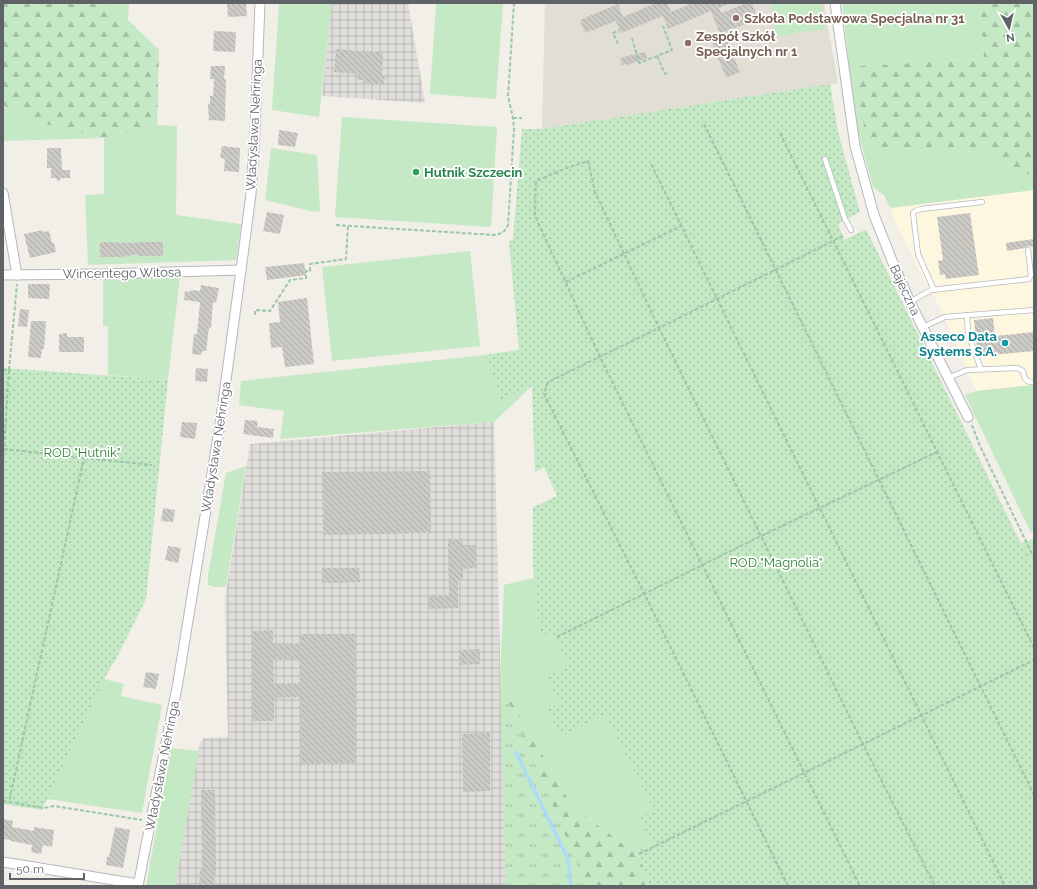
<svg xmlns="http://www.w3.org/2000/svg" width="1037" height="889" font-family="Raleway,sans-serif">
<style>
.commercial{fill:#fef7e0}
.industrial{fill:url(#industrial-grid)}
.education{fill:#e1ded6}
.grass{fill:#c5e8c5}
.forest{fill:url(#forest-firs)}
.park{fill:url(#park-tufts)}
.garden{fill:url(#garden-dots)}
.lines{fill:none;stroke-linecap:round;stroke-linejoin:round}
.stream{stroke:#aadaff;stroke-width:3}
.building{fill:url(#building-back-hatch);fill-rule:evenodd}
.service-casing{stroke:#b5b8bc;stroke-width:6}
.minor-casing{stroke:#b5b8bc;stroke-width:11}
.path{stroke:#9cc7a9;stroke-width:2;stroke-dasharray:4 2;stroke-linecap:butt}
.service{stroke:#fff;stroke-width:4.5}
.minor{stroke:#fff;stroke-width:9}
.education-dot{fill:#8d6e63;stroke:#fff;stroke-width:1.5}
.leisure-dot{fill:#2e9e5b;stroke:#fff;stroke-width:1.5}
.culture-dot{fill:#0f9aa8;stroke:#fff;stroke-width:1.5}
.labels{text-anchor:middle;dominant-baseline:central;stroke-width:3.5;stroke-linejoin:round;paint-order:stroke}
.education-label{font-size:13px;font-weight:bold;fill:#785e54;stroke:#fff;text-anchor:start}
.street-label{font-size:13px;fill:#5f6368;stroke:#fff}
.leisure-label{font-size:13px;font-weight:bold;fill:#27864d;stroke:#fff;text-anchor:start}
.culture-label{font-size:13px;font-weight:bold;fill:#0d838f;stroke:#fff;text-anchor:end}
.park-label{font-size:13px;fill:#348238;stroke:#fff}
</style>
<defs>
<pattern id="industrial-grid" width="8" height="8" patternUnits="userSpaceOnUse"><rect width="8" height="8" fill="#e0deda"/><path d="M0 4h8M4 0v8" fill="none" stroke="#b9b8b5"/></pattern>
<pattern id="forest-firs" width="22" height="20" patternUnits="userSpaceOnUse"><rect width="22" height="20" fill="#c5e8c5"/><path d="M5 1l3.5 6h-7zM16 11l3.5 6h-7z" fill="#a3c0a4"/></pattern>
<pattern id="park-tufts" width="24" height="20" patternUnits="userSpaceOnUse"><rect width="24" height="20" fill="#c5e8c5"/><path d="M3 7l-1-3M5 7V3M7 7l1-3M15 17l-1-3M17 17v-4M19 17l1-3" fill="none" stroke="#a3c0a4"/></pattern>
<pattern id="garden-dots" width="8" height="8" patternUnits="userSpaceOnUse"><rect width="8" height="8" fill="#c5e8c5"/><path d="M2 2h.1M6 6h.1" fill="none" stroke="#a3c0a4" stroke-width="1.8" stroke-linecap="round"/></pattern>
<pattern id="building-back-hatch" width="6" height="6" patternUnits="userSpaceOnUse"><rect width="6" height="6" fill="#cccac5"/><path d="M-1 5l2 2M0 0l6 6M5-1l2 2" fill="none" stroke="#a9a8a4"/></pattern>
</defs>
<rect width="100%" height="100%" fill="#f1efe8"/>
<polygon class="commercial" points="1034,190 1034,385 976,391 939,305 925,282 897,225 890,208"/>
<g class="industrial">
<polygon points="332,3 408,3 425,103 322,96"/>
<polygon points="494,422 506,886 175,886 200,741 203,741 203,738 228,737 225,599 250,444"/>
</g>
<polygon class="education" points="545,3 824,3 838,83 542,129"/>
<g class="grass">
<polygon points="96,3 129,3 128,20"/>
<polygon points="279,3 332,3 319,117 272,110"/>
<polygon points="436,3 503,3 496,99 430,94"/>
<polygon points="771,3 821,3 825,29 775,36"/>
<polygon points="842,3 991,3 980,8 984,59 858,66 881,147 994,153 1018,172 1034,175 1034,190 890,208 884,195 873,187 856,124"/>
<polygon points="3,105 32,121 104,138 157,125 177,126 176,215 241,224 236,260 88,265 85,195 104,194 104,138 3,141"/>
<polygon points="342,117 497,127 491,227 335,217"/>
<polygon points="271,148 317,155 320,211 314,212 265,200"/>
<polygon points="470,251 480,346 332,361 322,267"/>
<polygon points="180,276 168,380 108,375 108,326 103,326 103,278"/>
<polygon points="485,355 501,399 532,386 494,422 280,439 284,411 239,405 241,381"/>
<polygon points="1034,385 1034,530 1031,533 965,395 976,391"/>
<polygon points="246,466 226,587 215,587 208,585 208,576 226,473"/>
<polygon points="534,578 540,636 553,633 568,666 560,704 548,709 560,737 605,714 654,810 652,844 637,851 640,857 572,806 500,681 504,585"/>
<polygon points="104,679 124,684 121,696 162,705 142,813 47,799"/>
<polygon points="171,748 199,751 175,886 146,886"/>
</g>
<g class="forest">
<polygon points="3,3 96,3 128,20 159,50 157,125 104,138 32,121 3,105"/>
<polygon points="991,3 1034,3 1034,175 1018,172 994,153 881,147 866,138 856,79 858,66 984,59 980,8"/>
<polygon points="500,681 572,806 640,857 650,886 506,886"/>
</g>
<g class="park">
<polygon points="1034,539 1034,572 1020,543"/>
<polygon points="500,681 587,886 506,886"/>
</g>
<g class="garden">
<polygon points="830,84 838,132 860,212 838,224 844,240 865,230 867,231 1034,570 1034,886 650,886 640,857 637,851 652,844 639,817 654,810 605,714 560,737 548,709 560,703 546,677 568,666 553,633 540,636 533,566 533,507 557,496 544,467 535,472 532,386 501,400 485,355 519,350 509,241 513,240 522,129 542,129"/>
<polygon points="3,368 168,380 146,599 116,659 104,679 42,810 3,804"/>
</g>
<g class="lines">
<polyline class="stream" points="516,752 568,859 571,886"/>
</g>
<g class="building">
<polygon points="227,3 246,3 247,16 228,17"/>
<polygon points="656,3 667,3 671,12 693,3 731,3 719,8 721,13 747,3 752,3 758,19 720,34 711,11 668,29 663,16 621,33 616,21 585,33 580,20 618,4 623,17"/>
<polygon points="214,31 236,32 235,52 213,51"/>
<polygon points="726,38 740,72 726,78 712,43"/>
<polygon points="336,49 383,53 382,75 385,75 384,84 364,83 365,80 357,80 358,74 334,72"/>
<polygon points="645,52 647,58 628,65 627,64 622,65 620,58"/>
<polygon points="211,66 225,66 224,79 226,79 225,121 209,120 208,104 210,104 210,96 213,96 214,79 210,79"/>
<polygon points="279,130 298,133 295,147 278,145"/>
<polygon points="222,146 240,148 239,172 224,171 225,159 220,158"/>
<polygon points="47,148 61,148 62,170 70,170 70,178 61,178 58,182 56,178 51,178 51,168 47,168"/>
<polygon points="267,212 284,215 280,234 263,231"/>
<polygon points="970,213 979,275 946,279 945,274 940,275 938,261 943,260 937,217"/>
<polygon points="43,230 43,232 49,231 52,243 54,243 56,252 30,258 24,234"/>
<polygon points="1034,239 1034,247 1027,246 1025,248 1007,251 1006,243"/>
<polygon points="100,242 137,243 137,242 163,242 163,256 138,256 138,254 122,257 100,257"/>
<polygon points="304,263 306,275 267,280 265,267"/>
<polygon points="28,284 50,284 49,299 28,298"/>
<polygon points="201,285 219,288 216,303 213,302 211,328 209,328 206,351 202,351 201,355 192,354 194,334 197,334 200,302 184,300 185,291 190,292 191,290 200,291"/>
<polygon points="307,298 314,364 285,367 282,347 271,348 269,323 280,322 278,302"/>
<polygon points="20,309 29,310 27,327 18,326"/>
<polygon points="993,318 995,336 1034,332 1034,351 980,356 977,348 974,320"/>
<polygon points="31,321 46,321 44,349 42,349 41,358 28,357"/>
<polygon points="67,333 67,337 84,337 84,352 59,352 59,334"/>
<polygon points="196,368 208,369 207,382 195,381"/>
<polygon points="245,420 258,421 257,427 274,429 273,438 243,434"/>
<polygon points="182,422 197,423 195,439 180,437"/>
<polygon points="430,471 431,533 323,535 322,472"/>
<polygon points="163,508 175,510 173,522 161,521"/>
<polygon points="448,539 462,539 463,545 476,545 477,568 463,569 463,580 458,580 458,608 429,609 429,595 449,595"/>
<polygon points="168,546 181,548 178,563 165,560"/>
<polygon points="322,568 359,568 360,582 322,583"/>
<path d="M273 630V645L300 644V634H355L356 763 301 764V697L274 698V721H253L252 631ZM273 659H300L301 684H274Z"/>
<polygon points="480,649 480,664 459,665 459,650"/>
<polygon points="146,672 159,674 156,689 143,687"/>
<polygon points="490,733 490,791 463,792 462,734"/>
<polygon points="201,790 215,790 216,871 214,886 199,886 200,870 202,870"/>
<polygon points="3,819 13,821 12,827 34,831 34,827 54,830 52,847 43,845 41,854 31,852 32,845 11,841 11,840 3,839"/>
<polygon points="115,827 130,830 123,868 106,865 107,857 109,857"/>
</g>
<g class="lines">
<g class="service-casing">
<g id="service">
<polyline points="825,159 845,219 851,230"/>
<polyline points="934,290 918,254 913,213 915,211 921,209 982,202"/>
<polyline points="910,302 931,290 1029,279 1031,275 1028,250"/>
<polyline points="967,315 968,334 981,369"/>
<polyline points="923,327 945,317 1034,310"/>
<path d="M948 378 967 370 1017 368 1023 371C1024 378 1026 383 1034 382"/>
</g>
</g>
<g class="minor-casing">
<g id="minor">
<polyline points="835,3 855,146 874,215 893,263 910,302 968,417"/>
<polyline points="3,193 17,275"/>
<polyline points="3,275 101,274 241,270"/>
<polyline points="3,862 138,884"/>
<polyline points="138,886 178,682 220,424 241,270 251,194 255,130 260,3"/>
</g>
</g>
<g class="path">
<polyline points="720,3 721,7"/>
<polyline points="632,38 639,63 672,50 663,26"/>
<polyline points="618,44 613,33 620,30"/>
<polyline points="657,56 665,74 667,73"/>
<polyline points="513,118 522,118"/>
<polyline points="704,124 1034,795"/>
<polyline points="780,133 1034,648"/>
<polyline points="651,164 1005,886"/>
<path d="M336 225 494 235C501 234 505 232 508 225L514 129 513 118 508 96 514 3"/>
<polyline points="843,236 659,328 595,192 588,161 564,169 536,181 535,216 600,357 860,886"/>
<polyline points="566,282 681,226"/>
<polyline points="255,315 255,310 270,311 290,280 306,278 306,271 310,271 310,264 346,259 348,226"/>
<polyline points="3,370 9,370 17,284"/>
<polyline points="972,425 980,446 1034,558"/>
<polyline points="4,449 84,458 9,802"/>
<polyline points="84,458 152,465"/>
<polyline points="3,464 9,370"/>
<polyline points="557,637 761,536 937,452"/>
<polyline points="3,801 44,808 54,806 142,820"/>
<polyline points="639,854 1034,660"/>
<polyline points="788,886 644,593 544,394 548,382 659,328 863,744 935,886"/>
</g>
<use href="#service" class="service"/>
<use href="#minor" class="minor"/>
</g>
<g class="education-dot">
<circle cx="736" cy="18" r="4"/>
<circle cx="688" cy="43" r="4"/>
</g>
<circle class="leisure-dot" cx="416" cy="172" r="4"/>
<circle class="culture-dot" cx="1005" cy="343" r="4"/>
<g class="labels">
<g class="education-label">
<text x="744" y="18">Szkoła Podstawowa Specjalna nr 31</text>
<text x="696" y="36">Zespół Szkół<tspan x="696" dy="15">Specjalnych nr 1</tspan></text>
</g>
<g class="street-label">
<text transform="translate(254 125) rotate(-87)">Władysława Nehringa</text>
<text transform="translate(122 273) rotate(-1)">Wincentego Witosa</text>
<text transform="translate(905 290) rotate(65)">Bajeczna</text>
<text transform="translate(216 447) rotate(-81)">Władysława Nehringa</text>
<text transform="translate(162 766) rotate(-79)">Władysława Nehringa</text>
</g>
<g class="leisure-label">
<text x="424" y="172">Hutnik Szczecin</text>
</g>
<g class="culture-label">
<text x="997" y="336">Asseco Data<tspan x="997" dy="15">Systems S.A.</tspan></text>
</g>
<g class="park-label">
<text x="82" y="452">ROD "Hutnik"</text>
<text x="776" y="562">ROD "Magnolia"</text>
</g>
</g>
<rect width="1037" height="889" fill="none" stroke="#5f6368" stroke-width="8"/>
<g transform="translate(1009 28) rotate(172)" stroke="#ffffff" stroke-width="3" paint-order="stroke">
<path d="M0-3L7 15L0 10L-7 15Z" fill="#5f6368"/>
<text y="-6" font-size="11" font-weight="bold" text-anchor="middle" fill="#5f6368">N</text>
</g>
<path d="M10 873v6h74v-6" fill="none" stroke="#5f6368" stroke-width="2"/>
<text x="16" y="873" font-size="12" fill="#5f6368" stroke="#ffffff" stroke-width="3" paint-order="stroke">50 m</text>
</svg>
